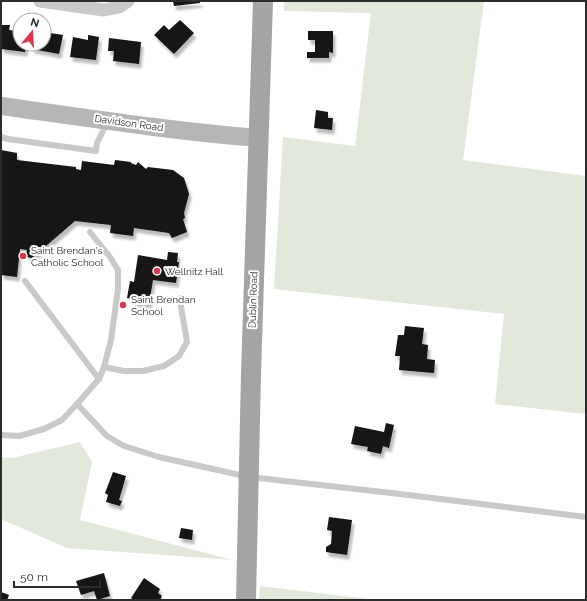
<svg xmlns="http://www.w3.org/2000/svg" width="587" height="601" font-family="Raleway,sans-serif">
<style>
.green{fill:#e3e9da}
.building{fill:#131313;filter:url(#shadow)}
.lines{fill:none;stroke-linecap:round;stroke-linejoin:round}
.service{stroke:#c9c9c9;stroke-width:6}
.minor{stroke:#c9c9c9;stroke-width:13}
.secondary{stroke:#b6b6b6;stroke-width:18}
.primary{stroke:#a4a4a4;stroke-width:20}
.poi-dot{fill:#dc354c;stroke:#fff;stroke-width:1.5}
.labels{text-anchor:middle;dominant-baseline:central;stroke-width:4;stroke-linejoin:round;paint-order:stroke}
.street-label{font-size:10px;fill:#2c2c2c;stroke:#fff}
.poi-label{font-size:10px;fill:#2c2c2c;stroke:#fff;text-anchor:start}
</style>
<defs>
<filter id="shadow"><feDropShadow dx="2.5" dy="4.5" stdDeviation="1" flood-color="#0004"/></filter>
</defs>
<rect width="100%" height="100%" fill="#fff"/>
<g class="green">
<polygon points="284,1 484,1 463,160 586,176 586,414 495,404 504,314 274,289 283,137 355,146 371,13 284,11"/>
<polygon points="80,442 92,462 80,520 233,560 67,548 1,519 1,457 12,458"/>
<polygon points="260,586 377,600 259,600"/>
</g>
<g class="building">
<polygon points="173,1 200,1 200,3 174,6"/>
<polygon points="180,20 194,33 174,54 154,35 164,25 169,30"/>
<polygon points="1,25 10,25 9,30 20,32 20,44 26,44 25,52 1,49"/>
<polygon points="308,31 333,31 333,53 329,52 329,58 307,58 307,52 315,52 315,40 308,40"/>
<polygon points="44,32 63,35 59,54 32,49 33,44 44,44"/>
<polygon points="88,35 99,37 96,60 70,57 73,37 88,40"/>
<polygon points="109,38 141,42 139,64 113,61 114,51 108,51"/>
<polygon points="316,110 328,112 328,118 333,118 332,130 314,128"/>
<polygon points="1,150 17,153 17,160 76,167 76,169 81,170 82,161 114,165 115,160 131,162 131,163 136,165 138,162 146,169 148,167 173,170 184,178 189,194 184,213 185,218 183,219 187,232 172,238 169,233 134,228 133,236 110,233 111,225 75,221 32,258 26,257 27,250 20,249 17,277 1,275"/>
<polygon points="168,252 178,253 177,262 179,262 176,283 153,280 149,304 133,302 134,299 127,298 130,281 134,282 138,255 167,260"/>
<polygon points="405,326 424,328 422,344 428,345 427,359 435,360 434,373 399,370 400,356 395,356 398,335 404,335"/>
<polygon points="386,423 394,425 389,448 383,446 381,454 367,451 368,447 351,444 355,426 384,432"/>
<polygon points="113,472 126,476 119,500 122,501 120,506 106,502 108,495 105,493"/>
<polygon points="329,517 352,520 347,555 326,552 326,547 331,544 332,531 327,530"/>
<polygon points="181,528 193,530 192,540 179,538"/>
<polygon points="104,573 110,596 97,600 94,591 81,595 76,581"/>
<polygon points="144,578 160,589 158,593 162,596 160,600 133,600 131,598"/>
<polygon points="1,592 9,595 7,600 1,600"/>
</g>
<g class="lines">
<g class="service">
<polyline points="1,137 8,139 96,151 97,143 107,123"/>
<polyline points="25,281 99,379"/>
<polyline points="104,367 124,371 143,371 164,366 179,356 187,342 181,307 181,298"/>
<polyline points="77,404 107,436 124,446 159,457 249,477 400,494 586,517"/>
<polyline points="1,435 19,436 44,429 62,420 77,404 99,379 104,367 111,340 118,289 118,270 110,257 90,232"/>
</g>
<polyline class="minor" points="40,1 104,10 119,7 128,1"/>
<path class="secondary" d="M1 106C87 118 172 131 258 138"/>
<polyline class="primary" points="246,600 251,374 263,1"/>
</g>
<g class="poi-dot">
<circle cx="23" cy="256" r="4"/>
<circle cx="157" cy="271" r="4"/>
<circle cx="123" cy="305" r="4"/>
</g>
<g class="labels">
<g class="street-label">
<text transform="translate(129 123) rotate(8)">Davidson Road</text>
<text transform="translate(253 300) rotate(-88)">Dublin Road</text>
</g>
<g class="poi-label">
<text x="31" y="250">Saint Brendan's<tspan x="31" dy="12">Catholic School</tspan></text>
<text x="165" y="271">Wellnitz Hall</text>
<text x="131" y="299">Saint Brendan<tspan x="131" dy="12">School</tspan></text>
</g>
</g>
<rect width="587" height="601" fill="none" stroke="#2c2c2c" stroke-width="4"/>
<g transform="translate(32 32) rotate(18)"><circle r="19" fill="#ffffff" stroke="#ababab"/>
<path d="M0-3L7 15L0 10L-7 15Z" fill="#dc354c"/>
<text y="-6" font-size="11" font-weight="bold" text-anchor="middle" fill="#2c2c2c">N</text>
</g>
<path d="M14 581v6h86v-6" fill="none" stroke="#2c2c2c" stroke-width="2"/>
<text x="20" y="581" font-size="12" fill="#2c2c2c" stroke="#ffffff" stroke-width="3" paint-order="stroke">50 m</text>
</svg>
